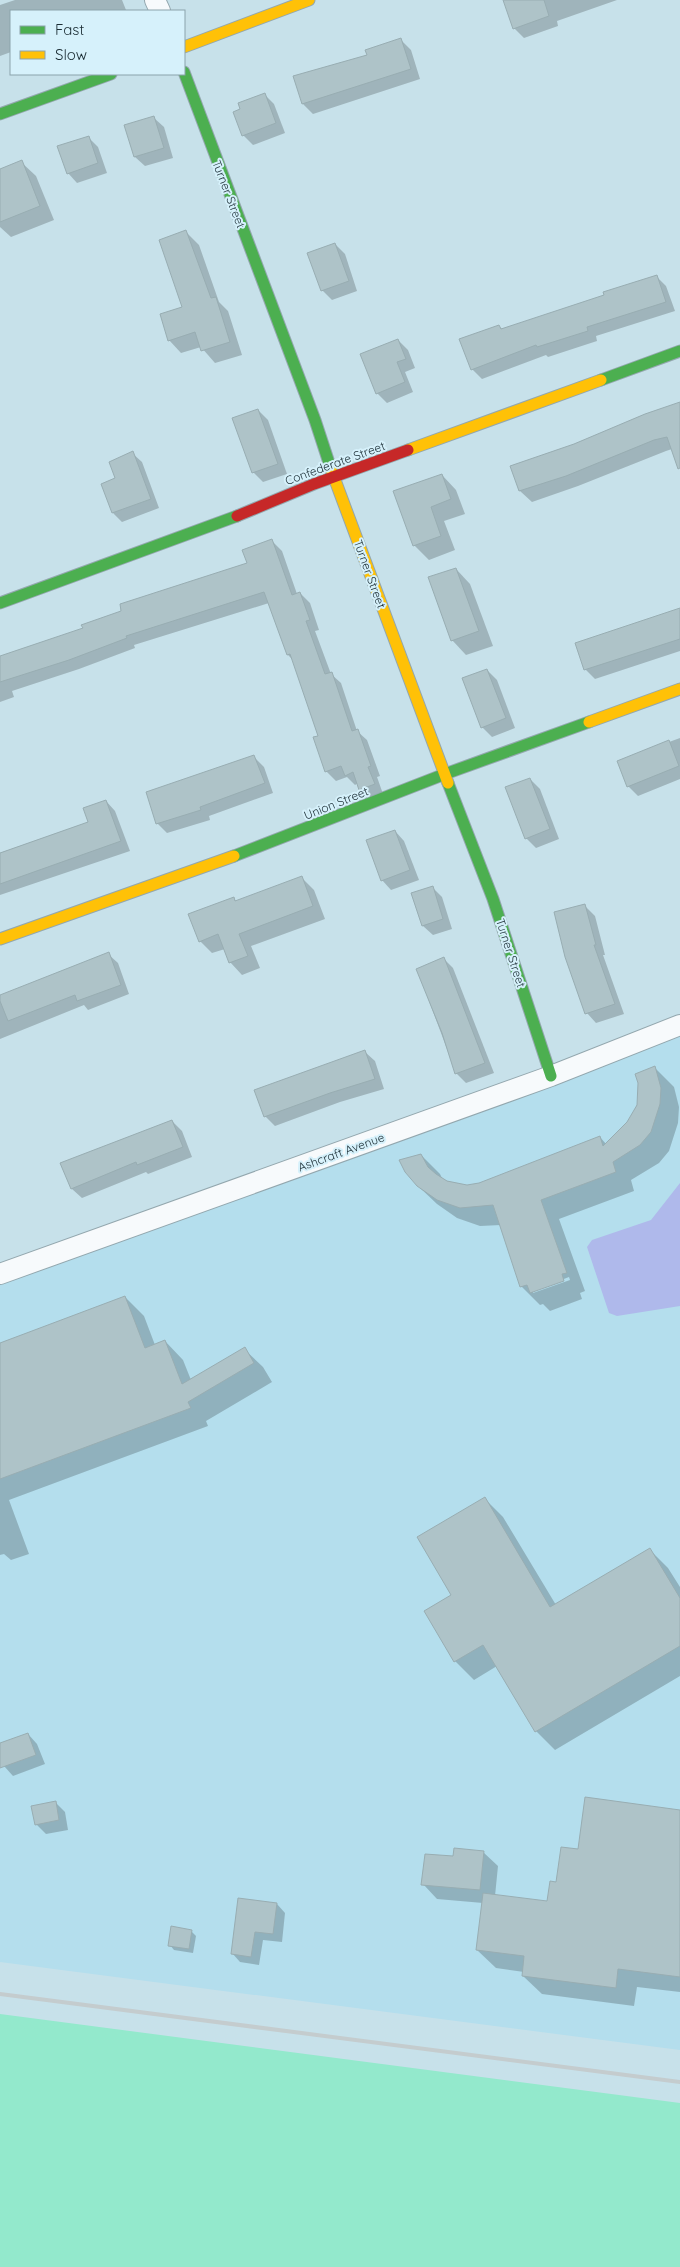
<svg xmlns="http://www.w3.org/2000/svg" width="680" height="2267" font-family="Quicksand,sans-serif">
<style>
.built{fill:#b4deed}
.green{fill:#93e9cc}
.water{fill:#afb9eb}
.shadow{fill:#0003;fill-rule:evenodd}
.building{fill:#aec3c8;stroke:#98adb2}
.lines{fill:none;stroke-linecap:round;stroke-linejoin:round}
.street-casing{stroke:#93a7ae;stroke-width:22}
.fast-casing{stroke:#93a7ae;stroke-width:13}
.slow-casing{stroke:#93a7ae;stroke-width:13}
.jam-casing{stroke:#93a7ae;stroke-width:13}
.street{stroke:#f7fafc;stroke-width:20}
.fast{stroke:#4caf50;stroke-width:11}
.slow{stroke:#ffc107;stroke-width:11}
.jam{stroke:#c62828;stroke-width:11}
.rail{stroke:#c4ccce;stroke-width:4}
.labels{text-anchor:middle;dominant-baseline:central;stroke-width:4;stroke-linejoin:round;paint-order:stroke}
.street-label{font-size:12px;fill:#1b2d34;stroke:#d6f1fb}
</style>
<rect width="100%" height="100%" fill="#c7e1ea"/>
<polygon class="built" points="680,1015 680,2050 0,1962 0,1278"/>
<polygon class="green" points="0,2014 680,2103 680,2267 0,2267"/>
<polygon class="water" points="680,1183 680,1306 617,1316 609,1313 587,1247 592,1240 651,1220"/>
<g class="shadow">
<polygon points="15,0 122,0 126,10 11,11 11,52 0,56 0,5"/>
<polygon points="506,0 617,0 557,21 558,26 524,38 514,28"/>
<polygon points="401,40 411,50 420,79 313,114 303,104 295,77 369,56"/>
<polygon points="264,94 274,104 285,133 253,145 243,135 242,110"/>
<polygon points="154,118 164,127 173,158 145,166 135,157"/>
<polygon points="88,137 98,147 107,173 77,183 68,173"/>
<polygon points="21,162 36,176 54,220 11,237 0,227 0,170"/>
<polygon points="186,232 199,245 219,302 228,311 242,355 215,363 201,347 181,353 169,340 184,308"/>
<polygon points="335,244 345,254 357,291 332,300 322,290"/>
<polygon points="656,276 666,286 675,311 596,336 597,341 548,357 546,355 482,379 472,369 499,326 502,329 606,296"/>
<polygon points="398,340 408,350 415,368 405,372 413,392 387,403 377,393"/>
<polygon points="680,403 680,459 672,449 666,451 578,486 532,502 520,491 575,445"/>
<polygon points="258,410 268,420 287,474 263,482 253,472"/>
<polygon points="132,453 142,462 159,508 122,522 113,513 102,484 117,479"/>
<polygon points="442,475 456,490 465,514 444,521 455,550 429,560 414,545"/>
<polygon points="272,541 282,551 297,594 300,593 310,603 319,630 315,631 331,674 341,683 357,731 367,740 380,776 377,777 383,794 370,799 360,789 358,783 355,785 347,777 336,781 326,771 319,737 293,660 288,655 269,603 134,645 135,648 79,669 12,691 14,697 0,702 0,658 84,629 248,564"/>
<polygon points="456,569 470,584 493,646 466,655 452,640"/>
<polygon points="680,609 680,651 595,679 585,669"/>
<polygon points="487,670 497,680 515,728 492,737 482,727"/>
<polygon points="680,738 680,779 638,796 628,786 669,742"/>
<polygon points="254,757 264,767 273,793 209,816 210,820 167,833 157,823"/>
<polygon points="530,779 540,789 559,839 536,848 526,838"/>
<polygon points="106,801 115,811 130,851 0,895 0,853 89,822"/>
<polygon points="395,831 404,841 419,880 391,890 382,880"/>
<polygon points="302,878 314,890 325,919 251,946 260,968 242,975 230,962 225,949 212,953 200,941 233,898 237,902"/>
<polygon points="432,887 442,897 452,929 433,935 423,926"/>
<polygon points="585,906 595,916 605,955 603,955 624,1014 596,1023 587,1013"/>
<polygon points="108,954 118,963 129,994 88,1010 84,1005 0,1039 0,996"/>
<polygon points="444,959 453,968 494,1073 466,1083 456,1073 417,969"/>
<polygon points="365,1052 375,1061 384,1089 340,1102 275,1126 265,1116"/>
<path d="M655 1068 674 1087 679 1107 678 1123 669 1151 659 1163 631 1180 634 1191 559 1219 585 1291 580 1293 582 1299 550 1311 543 1304 540 1305 521 1286 501 1225 480 1226 457 1218 437 1204 417 1185 421 1155 440 1174 443 1180 467 1186 480 1184 600 1137 606 1144 628 1123ZM569 1277 570 1280 533 1293V1291Z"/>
<polygon points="172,1121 182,1131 192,1157 148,1174 146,1172 82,1198 72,1189 62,1163"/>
<polygon points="125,1297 144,1316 155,1345 165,1341 183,1360 191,1380 244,1349 263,1367 272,1382 206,1421 208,1426 9,1500 29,1554 11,1560 4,1554 0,1555 0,1344"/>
<polygon points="484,1498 503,1517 556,1605 650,1550 668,1568 680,1587 680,1676 555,1750 536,1731 497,1666 474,1680 455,1661 453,1595"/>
<polygon points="28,1734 37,1744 45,1764 13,1776 4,1766 0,1757 0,1744"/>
<polygon points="55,1802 65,1812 68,1830 46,1834 36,1824"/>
<polygon points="680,1811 680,1992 637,1987 634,2006 542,1994 523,1976 524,1972 496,1968 477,1950 483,1903 437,1899 423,1884 455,1858 483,1852 498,1866 495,1896 548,1902 557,1883 579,1850"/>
<polygon points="277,1904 285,1913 282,1942 263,1940 259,1965 240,1962 232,1953"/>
<polygon points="191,1931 196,1936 193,1953 174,1950 170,1945"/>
</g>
<g class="building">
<polygon points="503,0 544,0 549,16 513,29"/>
<polygon points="401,38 411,69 302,104 293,76 367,55 365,50"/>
<polygon points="265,93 276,123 242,136 233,112 240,109 238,103"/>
<polygon points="154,116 164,148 134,157 124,125"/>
<polygon points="89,136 98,163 67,174 57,146"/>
<polygon points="22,160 40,206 0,222 0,169"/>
<polygon points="186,230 211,298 216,297 230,342 201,351 195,332 168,341 160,314 182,307 159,240"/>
<polygon points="335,243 349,281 321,291 307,253"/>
<polygon points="657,275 666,302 587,327 588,331 537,347 536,345 471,370 459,339 499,325 501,329 604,295 603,292"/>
<polygon points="398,339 406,359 397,362 405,382 376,394 360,354"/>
<polygon points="680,402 680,468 678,469 667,437 654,440 566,476 519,491 510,466 574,444 645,414"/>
<polygon points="258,409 278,464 252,473 232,418"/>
<polygon points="133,451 151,499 112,513 101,484 115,478 109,462"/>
<polygon points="442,474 451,499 431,507 441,536 413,546 393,491"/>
<polygon points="272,539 292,595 300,592 310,620 306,621 325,674 332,672 352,731 358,729 371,766 368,767 375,784 359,790 353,772 345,776 341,766 325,772 313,737 318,736 290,654 287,655 264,592 126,636 127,638 69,660 0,682 0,656 83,628 81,625 121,611 120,604 247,563 242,550"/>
<polygon points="456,568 479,631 451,641 428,577"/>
<polygon points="680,608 680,639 584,670 575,643"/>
<polygon points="487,669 506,718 481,728 462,678"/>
<polygon points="669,740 679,766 627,787 617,761"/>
<polygon points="254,755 265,783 200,807 201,810 156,824 146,792"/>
<polygon points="530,778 550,829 525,839 505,787"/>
<polygon points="106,800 121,841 0,884 0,853 88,822 83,808"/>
<polygon points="395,830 410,870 381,881 366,840"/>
<polygon points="302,876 313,906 239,934 248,956 229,963 218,934 199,942 188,914 234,897 235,901"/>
<polygon points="433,886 443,919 422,926 411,893"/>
<polygon points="585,904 596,945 594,945 615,1004 585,1014 565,957 554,912"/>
<polygon points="109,952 121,985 77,1001 75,995 8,1021 0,1001 0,995"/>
<polygon points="444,957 485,1063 455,1074 442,1033 416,969"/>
<polygon points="365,1050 375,1079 330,1093 264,1117 254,1090"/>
<polygon points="655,1066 661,1088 660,1104 651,1132 640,1145 613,1162 616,1172 541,1200 567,1273 562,1274 564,1281 530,1293 527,1285 520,1287 493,1205 460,1208 437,1200 417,1186 405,1172 399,1160 421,1154 428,1167 436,1174 447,1181 467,1185 479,1183 600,1136 603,1146 627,1122 637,1105 638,1083 635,1074"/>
<polygon points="172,1120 183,1147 137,1165 136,1162 71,1189 60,1163"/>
<polygon points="125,1296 145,1348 165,1340 182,1384 245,1347 254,1363 188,1402 191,1408 0,1479 0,1343"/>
<polygon points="485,1497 550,1607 650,1548 680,1598 680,1646 535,1732 483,1645 454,1662 424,1611 451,1595 417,1537"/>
<polygon points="28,1733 36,1755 0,1768 0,1743"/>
<polygon points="585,1797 680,1810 680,1977 618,1969 616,1988 522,1976 524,1956 476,1950 483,1893 547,1901 550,1881 556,1882 561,1847 578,1849"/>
<polygon points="56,1801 59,1820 35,1825 31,1806"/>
<polygon points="454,1848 484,1851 480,1890 421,1885 425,1854 453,1856"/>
<polygon points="238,1898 277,1903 273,1934 255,1932 251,1957 231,1954"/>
<polygon points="171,1926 192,1930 189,1949 168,1946"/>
</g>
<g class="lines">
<g class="street-casing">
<g id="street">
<polyline points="155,0 160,11"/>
<polyline points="0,1274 551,1076 680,1025"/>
</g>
</g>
<g class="fast-casing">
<g id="fast">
<polyline points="184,72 315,420 332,472"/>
<polyline points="0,114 111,74"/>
<polyline points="601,380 680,351"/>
<polyline points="0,603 237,516"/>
<polyline points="448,783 493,899 551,1076"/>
<polyline points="234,856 445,774 589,722"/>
</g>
</g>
<g class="slow-casing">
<g id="slow">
<polyline points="184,47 309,0"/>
<polyline points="408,450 601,380"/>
<polyline points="332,472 448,783"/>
<polyline points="589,722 680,689"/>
<polyline points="0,939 234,856"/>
</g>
</g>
<g class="jam-casing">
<polyline id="jam" points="237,516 314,484 408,450"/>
</g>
<use href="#street" class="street"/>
<use href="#fast" class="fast"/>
<use href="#slow" class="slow"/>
<use href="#jam" class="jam"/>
<polyline class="rail" points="0,1994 680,2082"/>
</g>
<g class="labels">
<g class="street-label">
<text transform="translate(229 194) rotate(69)">Turner Street</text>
<text transform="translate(335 463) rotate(-20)">Confederate Street</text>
<text transform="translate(370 574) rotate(70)">Turner Street</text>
<text transform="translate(336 803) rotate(-22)">Union Street</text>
<text transform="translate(511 953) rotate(72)">Turner Street</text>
<text transform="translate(341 1152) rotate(-20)">Ashcraft Avenue</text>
</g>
</g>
<rect x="10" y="10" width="175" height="65" fill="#d6f1fb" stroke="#8ba3ab"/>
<rect x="20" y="26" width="25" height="8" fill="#4caf50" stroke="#8ba3ab"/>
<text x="55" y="35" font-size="15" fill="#1b2d34">Fast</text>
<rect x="20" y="51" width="25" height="8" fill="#ffc107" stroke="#8ba3ab"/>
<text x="55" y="60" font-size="15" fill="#1b2d34">Slow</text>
</svg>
